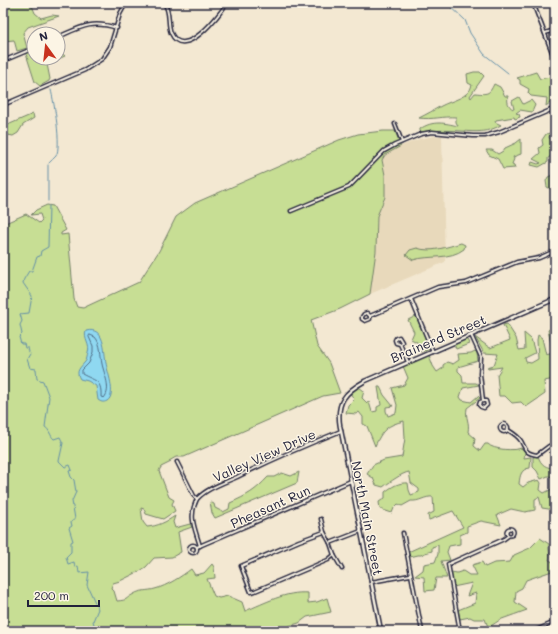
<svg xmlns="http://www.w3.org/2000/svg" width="558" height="634" font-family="Mali,sans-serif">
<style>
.built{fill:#e8d9bb}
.green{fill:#c7de94;stroke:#748068}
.water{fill:#8fd8f1;stroke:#638fa8}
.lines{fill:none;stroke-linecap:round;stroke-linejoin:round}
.shore{stroke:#4e6b84;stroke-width:1}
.stream{stroke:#638fa8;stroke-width:1}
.minor-casing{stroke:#22223b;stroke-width:5}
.tertiary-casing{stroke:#22223b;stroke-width:5.5}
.minor{stroke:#fcf5e5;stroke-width:2}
.tertiary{stroke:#fcf5e5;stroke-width:2.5}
.labels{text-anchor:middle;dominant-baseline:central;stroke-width:3;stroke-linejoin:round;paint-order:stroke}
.street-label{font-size:13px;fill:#22223b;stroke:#fcf5e5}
</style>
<rect width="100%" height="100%" fill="#f3e8d2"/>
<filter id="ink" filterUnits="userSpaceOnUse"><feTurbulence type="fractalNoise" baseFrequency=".025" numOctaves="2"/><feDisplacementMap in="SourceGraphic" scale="8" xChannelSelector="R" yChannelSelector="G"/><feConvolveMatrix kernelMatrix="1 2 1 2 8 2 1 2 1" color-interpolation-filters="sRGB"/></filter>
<g filter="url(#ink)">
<polygon class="built" points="434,136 442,136 445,262 370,294 376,251 377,216 385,197 385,175 382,160 385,155 396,148 419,139"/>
<g class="green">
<polygon points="3,3 31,3 35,13 41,18 52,15 59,16 28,27 23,33 27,48 17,51 14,40 4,41 3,43"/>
<polygon points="34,51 34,58 58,58 58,55 63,54 65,56 47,64 50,79 49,81 40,86 35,82 26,54"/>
<path d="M474 72H480L484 76 470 96 471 98 475 93C487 94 489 95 494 84L500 87 505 96H508C507 102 508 106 513 109H514L512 101 519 97 523 104 531 100 535 105 532 112 520 110 516 113 519 114 520 117 515 119 514 117 496 120 495 122 501 125C487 133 477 132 461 131 448 130 433 130 420 132V129C433 120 445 123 458 126L456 122V117C444 116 432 120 419 118 427 114 434 110 441 106 452 100 469 98 472 85L468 83 467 74Z"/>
<polygon points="536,72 540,79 555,76 555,99 546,106 547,98 531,96 528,93 529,89 520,84 520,80 517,78"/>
<polygon points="33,114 34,118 23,125 18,133 13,136 3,134 3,127"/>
<path d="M383 131H395L401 146 385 155 382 160 385 175V197L377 216 376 251 370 294 340 309 311 320 317 346 329 363 340 393 323 396 184 457H176L169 461 171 462 161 467 159 471 169 497 174 500 172 504 175 511 163 519 146 514 144 509 141 508 143 522 147 527C158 526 166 522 175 516L173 522 175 528 190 524 192 527 178 532 181 552 172 557 154 558 146 567 140 571 120 581 113 583 111 588 114 591 117 601C129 600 124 599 134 594 140 590 148 591 155 589 167 586 182 576 191 569L195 575 204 573 212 564 214 567 215 578 207 579 214 596 219 598 228 596 242 602 245 611C265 603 286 591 308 593V603L317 602 327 598 331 612 307 617 299 623 289 626 286 631H3V224L26 214 39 223 42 220 40 214 31 215 36 210 47 205 53 206 66 230 61 233V235L68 234 74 299 77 307 83 308 139 282 159 251 176 217 195 203 339 140 358 134Z"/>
<polygon points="550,133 549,138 554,141 553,148 555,149 555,154 548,158 548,162 539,167 531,165 532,162 538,164 541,163 533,159 540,153 539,148 543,145 542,140 546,134"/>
<polygon points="521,139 521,154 513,157 514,159 512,164 514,165 515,168 503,169 498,159 489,155 486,150 492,150 498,154 503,151 505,148 516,143"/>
<polygon points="555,174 555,191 547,187 546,181 548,177"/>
<path d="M461 243 465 245 464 249C450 260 430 255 413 260L406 255 410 250 417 248C430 253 447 247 461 243Z"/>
<polygon points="416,316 430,349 422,352 417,342 411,339 414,332 408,320"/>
<polygon points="555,317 555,379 544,381 545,394 526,407 521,402 512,403 505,396 499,396 497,375 502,367 488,369 487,367 494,365 498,354 484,353 475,337 490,348 510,340 503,325 507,324 516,338 519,350 525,349 524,333 531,339 535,353 525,358 526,362 531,363 538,359 537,340 538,335 542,338 546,355 553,353 548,330 555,326 553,318"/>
<polygon points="467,339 469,344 456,349 454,344"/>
<path d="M475 351 477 353 478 361 458 367V371L462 375 463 383H476L479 385 463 388 460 397 462 400 471 402 478 396 480 398 467 408C465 419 470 421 468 432L475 438 474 446 480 451 485 444H488C493 450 515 451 521 448L525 452 524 458 531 457 530 468C521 469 520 475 519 484L523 487 528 483 539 480 541 483 540 490 544 493 554 488 555 510 542 508 539 497 535 499V510L525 512 511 509 497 515 501 525 481 521 467 526V532L460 535V544L449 546 447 552 450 560 441 561 447 578H436L434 590 425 591 424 577 415 576 423 570 424 564 435 562 438 554V545L432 547V551L425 553 421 555H418L410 557 408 552 463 527 453 511 429 520 428 515 434 512 433 497C425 496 419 502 411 501L402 506 398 504 394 508 392 513 380 509 379 502 385 498V492C391 487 399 482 408 483L409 490 411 495 419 492V489L411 483 409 472C402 473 390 482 383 487L376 485 373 478 367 474 373 465 384 460 402 457 405 438 404 421C387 425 382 430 375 446L367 426 363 424V417L359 412 356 414 346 413 348 405 354 399 350 393 359 387 364 391 362 398 367 403 369 402 372 412 377 411V407L381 405 378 387H380L384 395 393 406 386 407V411L388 416 396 413 397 405 392 388 404 385 408 378 403 366 429 355 433 366 437 372 443 368V365L447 362 453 364 459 360 458 354 471 353Z"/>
<path d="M538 456C541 465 546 468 555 468V477L548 476 541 479 537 471 533 467V457Z"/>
<path d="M299 472 297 483 215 518 212 513 210 502 214 504 215 508 223 512 229 509 230 503C248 495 255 491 268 477H274L282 473 291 476Z"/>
<path d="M540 538 549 544C548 550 551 554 549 560L555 563V570L526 580 522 588 516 591 515 602 527 610C519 613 510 616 502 619 497 621 494 625 488 627L485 619H474L470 617 460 619 458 610 475 603 476 593 467 596 472 583 453 587 451 572 457 573 463 571 469 575H477L472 565 482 562 485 567 494 563 510 562 514 555 530 548Z"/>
</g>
<path class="water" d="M86 331C105 326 104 351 106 363 107 371 117 395 107 401 103 403 101 402 98 400L96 386 88 381 80 379C75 371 80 368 85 362 87 360 87 356 88 353 91 345 83 339 86 331Z"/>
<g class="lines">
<path class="shore" d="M90 335 95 337C102 345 100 355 102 364 104 374 112 389 104 398L101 397C102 379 94 381 82 374V370L89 363 93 352V346L89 337Z"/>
<g class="stream">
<polyline points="447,3 465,20 470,33 484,54 508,73"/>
<path d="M49 163C51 161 54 158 56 156 62 146 54 102 51 90"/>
<polyline points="48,201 48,165"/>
<polyline points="29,352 28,348 25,348 24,344 21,344 19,337 22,334 20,325 22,321 20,314 29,313 32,296 23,283 24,279 29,271 32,271 37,257 40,256 41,251 48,247 49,206"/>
<path d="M30 354 27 359 30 368 36 369 37 379 43 381 49 397 45 427C50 430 50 436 54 439L60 437 63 443 59 461 65 467 70 465 72 470 69 471 71 477 74 480 76 492 72 501 75 519 71 522 72 526 69 528 73 541 71 542V552L66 557 68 564 74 562 75 567 78 566 79 573 89 572 87 585 98 609 93 621 96 631"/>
</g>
<g class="minor-casing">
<g id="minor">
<path d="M164 3C171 12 167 23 171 33 184 62 220 14 227 3"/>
<polyline points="533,3 555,60"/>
<polyline points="545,33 555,30"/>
<path d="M58 37C81 27 91 20 117 28"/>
<polyline points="3,61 34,48"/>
<polyline points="3,105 85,70 102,59 110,47 120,14 126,3"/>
<polyline points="395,124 402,142"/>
<polyline points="291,211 349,187 384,151 395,145 421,134 432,132 473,136 485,136 499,132 551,110 555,110"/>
<polyline points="411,299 433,352"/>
<polyline points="370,316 370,319 365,321 362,319 362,317 364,314 367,313 370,316 438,287 466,283 517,262 539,258 555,251"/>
<polyline points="471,335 481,357 480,374 483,401 480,402 479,405 481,407 484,408 487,405 486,401 483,401"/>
<polyline points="400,344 396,343 395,340 396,338 399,337 402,342 400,344 408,362"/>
<circle cx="504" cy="428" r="4"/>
<path d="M508 430C513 433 518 436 521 441 526 450 525 453 537 455L549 446 555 445"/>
<path d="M177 462 194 496 197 499C188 517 195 528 200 546"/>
<path d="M197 499C207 488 224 483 237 477 271 460 306 445 341 431"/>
<polyline points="321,519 324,532 330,543 334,555 342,569"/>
<circle cx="510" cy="532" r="3.5"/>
<polyline points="324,532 299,541 241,566 251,592 255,591 328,560 334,555"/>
<polyline points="403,533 422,631"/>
<polyline points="330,543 361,531"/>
<circle cx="193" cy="549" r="4"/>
<polyline points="197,547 351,481"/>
<polyline points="371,582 410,575"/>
<polyline points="460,631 448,564 504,539 508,536"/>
<polyline points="534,631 555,622"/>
</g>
</g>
<g class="tertiary-casing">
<path id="tertiary" d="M381 631 340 426C336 402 345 392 365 381L555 299"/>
</g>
<use href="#minor" class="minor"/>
<use href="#tertiary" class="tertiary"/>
</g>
</g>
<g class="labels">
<g class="street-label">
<text transform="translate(438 338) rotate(-23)">Brainerd Street</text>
<text transform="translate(264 455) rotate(-24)">Valley View Drive</text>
<text transform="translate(270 506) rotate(-24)">Pheasant Run</text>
<text transform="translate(368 518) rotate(79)">North Main Street</text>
</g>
</g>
<rect width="558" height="634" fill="none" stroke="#fcf5e5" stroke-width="16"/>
<rect x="8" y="8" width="542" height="618" fill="none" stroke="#22223b" stroke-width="1.5" filter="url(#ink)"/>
<g transform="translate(46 46) rotate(345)"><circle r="19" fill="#fcf5e5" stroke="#a5a1a1"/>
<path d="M0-3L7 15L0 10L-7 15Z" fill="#c8321e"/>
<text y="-6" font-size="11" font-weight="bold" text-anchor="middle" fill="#22223b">N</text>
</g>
<path d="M28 600v6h71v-6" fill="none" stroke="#22223b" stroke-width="2"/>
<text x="34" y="600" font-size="12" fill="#22223b" stroke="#fcf5e5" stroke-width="3" paint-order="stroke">200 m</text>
</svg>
